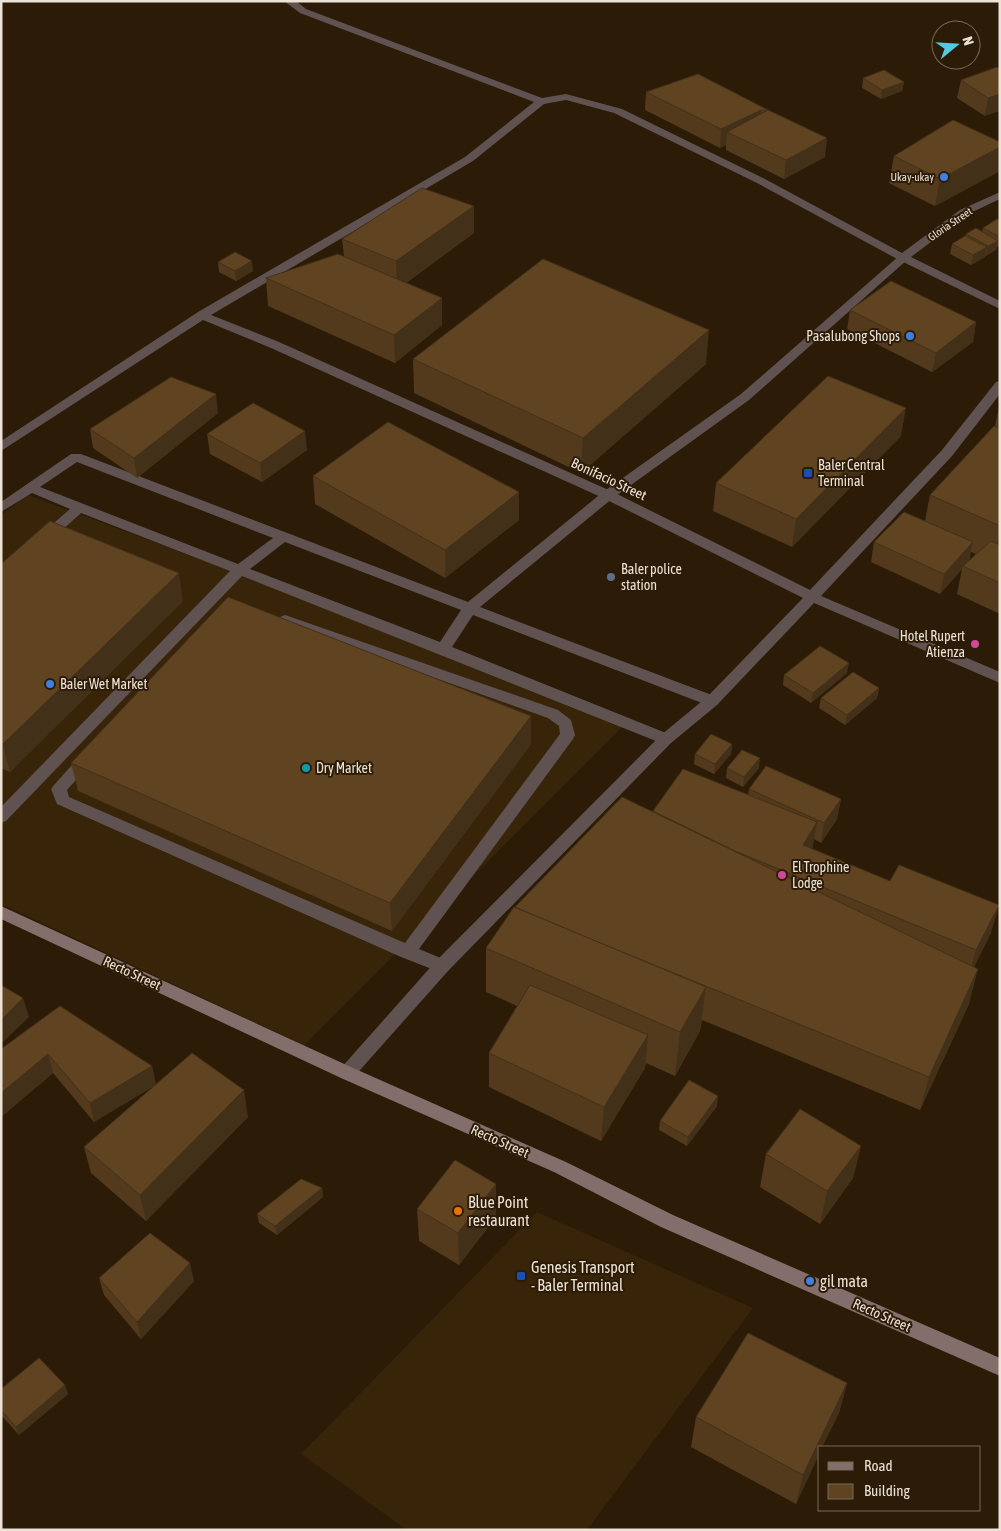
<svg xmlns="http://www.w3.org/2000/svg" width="1001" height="1531" font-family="'Asap Condensed',sans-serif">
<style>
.built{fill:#382408}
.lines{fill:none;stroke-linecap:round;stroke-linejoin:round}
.lane{fill:#5f5250;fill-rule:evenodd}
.street{fill:#5f5250;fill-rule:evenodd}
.secondary{fill:#846e6b;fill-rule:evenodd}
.wall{fill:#533a1d;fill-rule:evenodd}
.shaded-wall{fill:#433018}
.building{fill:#604422;stroke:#433018}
.shop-dot{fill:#3f7fe0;stroke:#2b1b07;stroke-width:2}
.transit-dot{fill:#1a4fb4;stroke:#2b1b07;stroke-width:2}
.service-dot{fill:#5c6f8a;stroke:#2b1b07;stroke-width:2}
.hotel-dot{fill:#d1479c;stroke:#2b1b07;stroke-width:2}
.culture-dot{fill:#0f9aa8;stroke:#2b1b07;stroke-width:2}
.food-dot{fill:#e8710a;stroke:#2b1b07;stroke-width:2}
.labels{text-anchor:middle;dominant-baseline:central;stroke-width:4;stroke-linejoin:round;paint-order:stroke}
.far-poi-label{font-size:11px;fill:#ede2d6;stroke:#2b1b07;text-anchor:end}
.far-street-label{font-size:11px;fill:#ede2d6;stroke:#2b1b07}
.poi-label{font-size:14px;fill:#ede2d6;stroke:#2b1b07;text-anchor:start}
.street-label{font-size:14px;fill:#ede2d6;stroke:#2b1b07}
.near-poi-label{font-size:16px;fill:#ede2d6;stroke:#2b1b07;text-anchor:start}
</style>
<rect width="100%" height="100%" fill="#2b1b07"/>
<g class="built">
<polygon points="28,495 629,720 304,1045 1,904 1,515"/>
<polygon points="537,1212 753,1308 587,1530 407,1530 301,1454"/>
</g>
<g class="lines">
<g class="lane">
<path d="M903 255 907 256 909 258 907 260 749 400 613 498 480 607 717 697 719 701 717 705 712 706 707 705 473 615 452 647 671 735 673 739 671 743 666 744 661 743 242 576 6 821 1 823V807L230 571 81 513 50 541H40L38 538 40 535 70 509 32 493 1 512V502L71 454H81L468 602 603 492 741 394 899 256ZM77 462 273 538 238 564 40 487ZM285 542 461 610 440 642 250 569Z"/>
<polygon points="285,615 558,710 571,720 575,735 573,739 419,949 448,961 450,966 448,971 442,973 401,957 57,804 51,789 54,785 81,755 86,754 91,755 93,759 91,763 67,790 69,797 405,943 560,734 559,726 548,718 280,623 278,620 280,617"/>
</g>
<polygon class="street" points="284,1 296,1 306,9 542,98 566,94 622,109 765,179 902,253 960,210 1000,192 1000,199 968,214 911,257 1000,301 1000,309 899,260 757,183 614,113 566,100 544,104 473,161 211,315 279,342 613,492 810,590 942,450 996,382 1000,381 1000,394 952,456 821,596 1000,672 1000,683 814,603 717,705 671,743 448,971 353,1078 347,1080 341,1078 338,1073 341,1068 436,961 661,735 707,697 803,598 603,498 271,348 203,320 1,451 1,441 198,312 465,157 534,102 300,13"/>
<polygon class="secondary" points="1,906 353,1068 566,1162 673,1215 1000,1358 1000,1376 661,1227 554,1172 341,1078 1,919"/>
</g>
<g class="wall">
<polygon points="1000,69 985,116 957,98 961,80"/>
<polygon points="863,78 904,82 902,91 881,99 862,88"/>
<polygon points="646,92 768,110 825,157 784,179 726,150 726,145 720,148 645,110"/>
<polygon points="894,156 1000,171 935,206 889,183"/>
<polygon points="474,206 474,233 406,283 442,298 442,325 395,363 268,306 266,278 344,256 342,239"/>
<polygon points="1000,220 1000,248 997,246 996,250 986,256 985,255 985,257 971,265 950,254 952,244 965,236 966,234 982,232 983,228"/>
<polygon points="218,262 253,271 236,281 219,272"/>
<polygon points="850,310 976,322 973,342 932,372 847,329"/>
<polygon points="413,359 706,364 581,473 414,393"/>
<path d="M1000 402V614L957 594 962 569 940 594 871 562 874 542 925 521 930 495 995 426ZM971 552 976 554 969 561Z"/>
<polygon points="218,413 137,478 93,448 90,429"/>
<polygon points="207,434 307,450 262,482 210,454"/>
<polygon points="901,436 792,547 713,511 716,483"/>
<polygon points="313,476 519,492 519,520 445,578 315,504"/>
<polygon points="1,564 183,601 10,772 1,768"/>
<polygon points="847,673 811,703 783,685 784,675"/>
<polygon points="879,688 877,698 845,725 819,708 821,698"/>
<polygon points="531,744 392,931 78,791 71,763"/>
<polygon points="732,744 731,754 714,774 694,764 695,754"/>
<polygon points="727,768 759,768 743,787 726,778"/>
<polygon points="749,789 841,799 837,819 821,843 814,839 812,849 991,933 974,967 969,1004 920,1110 702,1020 700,1031 675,1076 646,1063 645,1068 601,1141 489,1087 489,1053 517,1006 486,992 486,948 515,907 653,811 748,795"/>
<polygon points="1,1049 152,1066 156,1085 248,1117 146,1221 91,1173 84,1147 155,1085 94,1122 53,1073 1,1117"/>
<polygon points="717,1106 687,1146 659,1130 660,1121"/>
<polygon points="861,1146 853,1178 820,1224 760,1187 766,1154"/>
<polygon points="322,1188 323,1197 277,1235 259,1223 257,1214"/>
<polygon points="417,1209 496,1217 459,1265 419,1241"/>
<polygon points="99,1278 194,1281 141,1339 104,1295"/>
<polygon points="847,1383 839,1413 822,1447 820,1447 796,1504 691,1447 696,1417"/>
<polygon points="1,1389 68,1394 19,1435 1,1415"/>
</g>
<g class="shaded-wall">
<polygon points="904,82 902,91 881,99 882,90"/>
<polygon points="1000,94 1000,111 985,116 988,98"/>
<polygon points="761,110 760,129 727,132 726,145 720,148 721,129"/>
<polygon points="827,138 825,157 784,179 786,160"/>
<polygon points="1000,147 1000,171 935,206 940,179"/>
<polygon points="474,206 474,233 397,289 396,261"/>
<polygon points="998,241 996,250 986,256 988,246"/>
<polygon points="987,247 985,257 971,265 973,255"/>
<polygon points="252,261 253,271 236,281 235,271"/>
<polygon points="442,298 442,325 395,363 394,335"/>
<polygon points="976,322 973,342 932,372 936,353"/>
<polygon points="709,330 706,364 581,473 583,438"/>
<polygon points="216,394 218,413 137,478 134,458"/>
<polygon points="906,408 901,436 792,547 796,519"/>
<polygon points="305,431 307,450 262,482 260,463"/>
<polygon points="519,492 519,520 445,578 445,550"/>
<polygon points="1000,533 1000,553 993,562"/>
<polygon points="973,542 968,562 963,566 962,569 940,594 944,574"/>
<polygon points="179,573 183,601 10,772 3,744"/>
<polygon points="849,663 847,673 811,703 813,693"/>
<polygon points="879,688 877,698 845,725 847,715"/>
<polygon points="531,716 531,744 392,931 390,903"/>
<polygon points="732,744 731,754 714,774 715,764"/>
<polygon points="760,758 759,768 743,787 744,777"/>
<polygon points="841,799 837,819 821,843 824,823"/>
<polygon points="817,822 812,850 803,845"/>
<polygon points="999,905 991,933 968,978 976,950"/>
<polygon points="978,969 969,1004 920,1110 929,1077"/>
<polygon points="706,987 700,1031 675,1076 680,1032"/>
<polygon points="23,998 29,1017 1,1044 1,1020"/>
<polygon points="648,1035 645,1068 601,1141 604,1107"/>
<polygon points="48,1054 53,1073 1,1117 1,1093"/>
<polygon points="152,1066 156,1085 94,1122 90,1103"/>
<polygon points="244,1090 248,1117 146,1221 140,1195"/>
<polygon points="718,1096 717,1106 687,1146 688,1137"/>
<polygon points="861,1146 853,1178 820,1224 827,1191"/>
<polygon points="496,1184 496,1217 459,1265 458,1233"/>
<polygon points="322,1188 323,1197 277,1235 275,1226"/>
<polygon points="190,1263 194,1281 141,1339 137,1322"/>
<polygon points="847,1383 839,1413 822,1447 820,1447 820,1453 796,1504 803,1475"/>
<polygon points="65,1385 68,1394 19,1435 16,1427"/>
</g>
<g class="building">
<polygon points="997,67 1000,69 1000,94 988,98 961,80"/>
<polygon points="884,70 904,82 882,90 863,78"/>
<polygon points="698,74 768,110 761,110 721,129 646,92"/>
<polygon points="768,110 827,138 786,160 727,132"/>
<polygon points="953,120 1000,142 1000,147 940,179 894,156"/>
<polygon points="422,188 474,206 396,261 342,239"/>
<polygon points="997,219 1000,220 1000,237 983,228"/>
<polygon points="976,228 998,241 988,246 966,234"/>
<polygon points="965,236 987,247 973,255 952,244"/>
<polygon points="235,252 252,261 235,271 218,262"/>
<polygon points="338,254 442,298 394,335 266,278"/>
<polygon points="543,259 709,330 583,438 413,359"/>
<polygon points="891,281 976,322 936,353 850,310"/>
<polygon points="828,376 906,408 796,519 716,483"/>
<polygon points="171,377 216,394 134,458 90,429"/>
<polygon points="253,403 305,431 260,463 207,434"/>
<polygon points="388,422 519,492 445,550 313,476"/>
<polygon points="994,426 1000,429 1000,526 930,495"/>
<polygon points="904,512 973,542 944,574 874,542"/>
<polygon points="50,521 179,573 3,744 1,743 1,564"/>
<polygon points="991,541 1000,545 1000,583 963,566"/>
<polygon points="228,597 531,716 390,903 71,763"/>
<polygon points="820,646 849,663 813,693 784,675"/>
<polygon points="853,672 879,688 847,715 821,698"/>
<polygon points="711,734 732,744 715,764 695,754"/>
<polygon points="742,750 760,758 744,777 727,768"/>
<polygon points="766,766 841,799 824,823 749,789"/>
<polygon points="683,769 817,822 803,845 890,881 899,865 999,905 976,950 735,851 653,811"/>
<polygon points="622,797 978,969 929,1077 588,938 515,907"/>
<polygon points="514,907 706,987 680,1032 486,948"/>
<polygon points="1,985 23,998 1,1020"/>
<polygon points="530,985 648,1035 604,1107 489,1053"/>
<polygon points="60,1006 152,1066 90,1103 48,1054 1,1093 1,1049"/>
<polygon points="192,1053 244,1090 140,1195 84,1147"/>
<polygon points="689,1080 718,1096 688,1137 660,1121"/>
<polygon points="800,1109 861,1146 827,1191 766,1154"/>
<polygon points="455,1160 496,1184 458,1233 417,1209"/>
<polygon points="301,1179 322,1188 275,1226 257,1214"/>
<polygon points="150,1233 190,1263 137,1322 99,1278"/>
<polygon points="748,1333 847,1383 803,1475 696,1417"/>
<polygon points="39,1358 65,1385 16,1427 1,1410 1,1389"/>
</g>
<g class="shop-dot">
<circle cx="944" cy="177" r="5"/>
<circle cx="910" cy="336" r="5"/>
<circle cx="50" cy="684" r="5"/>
<circle cx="810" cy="1281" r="5"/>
</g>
<g class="transit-dot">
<rect x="803" y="468" width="10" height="10" rx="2.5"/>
<rect x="516" y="1271" width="10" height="10" rx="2.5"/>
</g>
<circle class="service-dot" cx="611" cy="577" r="5"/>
<g class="hotel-dot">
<circle cx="975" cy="644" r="5"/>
<circle cx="782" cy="875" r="5"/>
</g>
<circle class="culture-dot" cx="306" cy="768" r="5"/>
<circle class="food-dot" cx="458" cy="1211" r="5"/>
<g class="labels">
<g class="far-poi-label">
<text x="934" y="177">Ukay-ukay</text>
</g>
<g class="far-street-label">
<text transform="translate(950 224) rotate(-34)">Gloria Street</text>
</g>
<g class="poi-label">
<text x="900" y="336" text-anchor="end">Pasalubong Shops</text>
<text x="818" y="465">Baler Central<tspan x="818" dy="16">Terminal</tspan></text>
<text x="621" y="569">Baler police<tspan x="621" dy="16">station</tspan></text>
<text x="965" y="636" text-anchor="end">Hotel Rupert<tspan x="965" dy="16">Atienza</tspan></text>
<text x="60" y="684">Baler Wet Market</text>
<text x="316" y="768">Dry Market</text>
<text x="792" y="867">El Trophine<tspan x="792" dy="16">Lodge</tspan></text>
</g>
<g class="street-label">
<text transform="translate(609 479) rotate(25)">Bonifacio Street</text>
<text transform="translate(132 973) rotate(25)">Recto Street</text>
<text transform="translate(500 1141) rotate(24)">Recto Street</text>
<text transform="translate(882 1315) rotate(24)">Recto Street</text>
</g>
<g class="near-poi-label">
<text x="468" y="1202">Blue Point<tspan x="468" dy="18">restaurant</tspan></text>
<text x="531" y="1267">Genesis Transport<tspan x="531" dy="18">- Baler Terminal</tspan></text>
<text x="820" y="1281">gil mata</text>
</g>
</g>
<rect width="1001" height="1531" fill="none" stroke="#ede2d6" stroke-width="5"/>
<rect x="818" y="1446" width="162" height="65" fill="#2b1b07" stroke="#796b5a"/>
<rect x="828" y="1462" width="25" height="8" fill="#846e6b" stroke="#796b5a"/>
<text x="864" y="1471" font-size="15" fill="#ede2d6">Road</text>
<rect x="828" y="1484" width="25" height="15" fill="#604422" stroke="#796b5a"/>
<text x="864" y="1496" font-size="15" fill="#ede2d6">Building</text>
<g transform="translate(956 45) rotate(72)"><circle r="24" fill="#2b1b07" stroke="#796b5a"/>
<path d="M0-4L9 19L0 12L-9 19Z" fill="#55cade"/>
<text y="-8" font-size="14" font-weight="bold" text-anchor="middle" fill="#ede2d6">N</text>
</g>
</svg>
